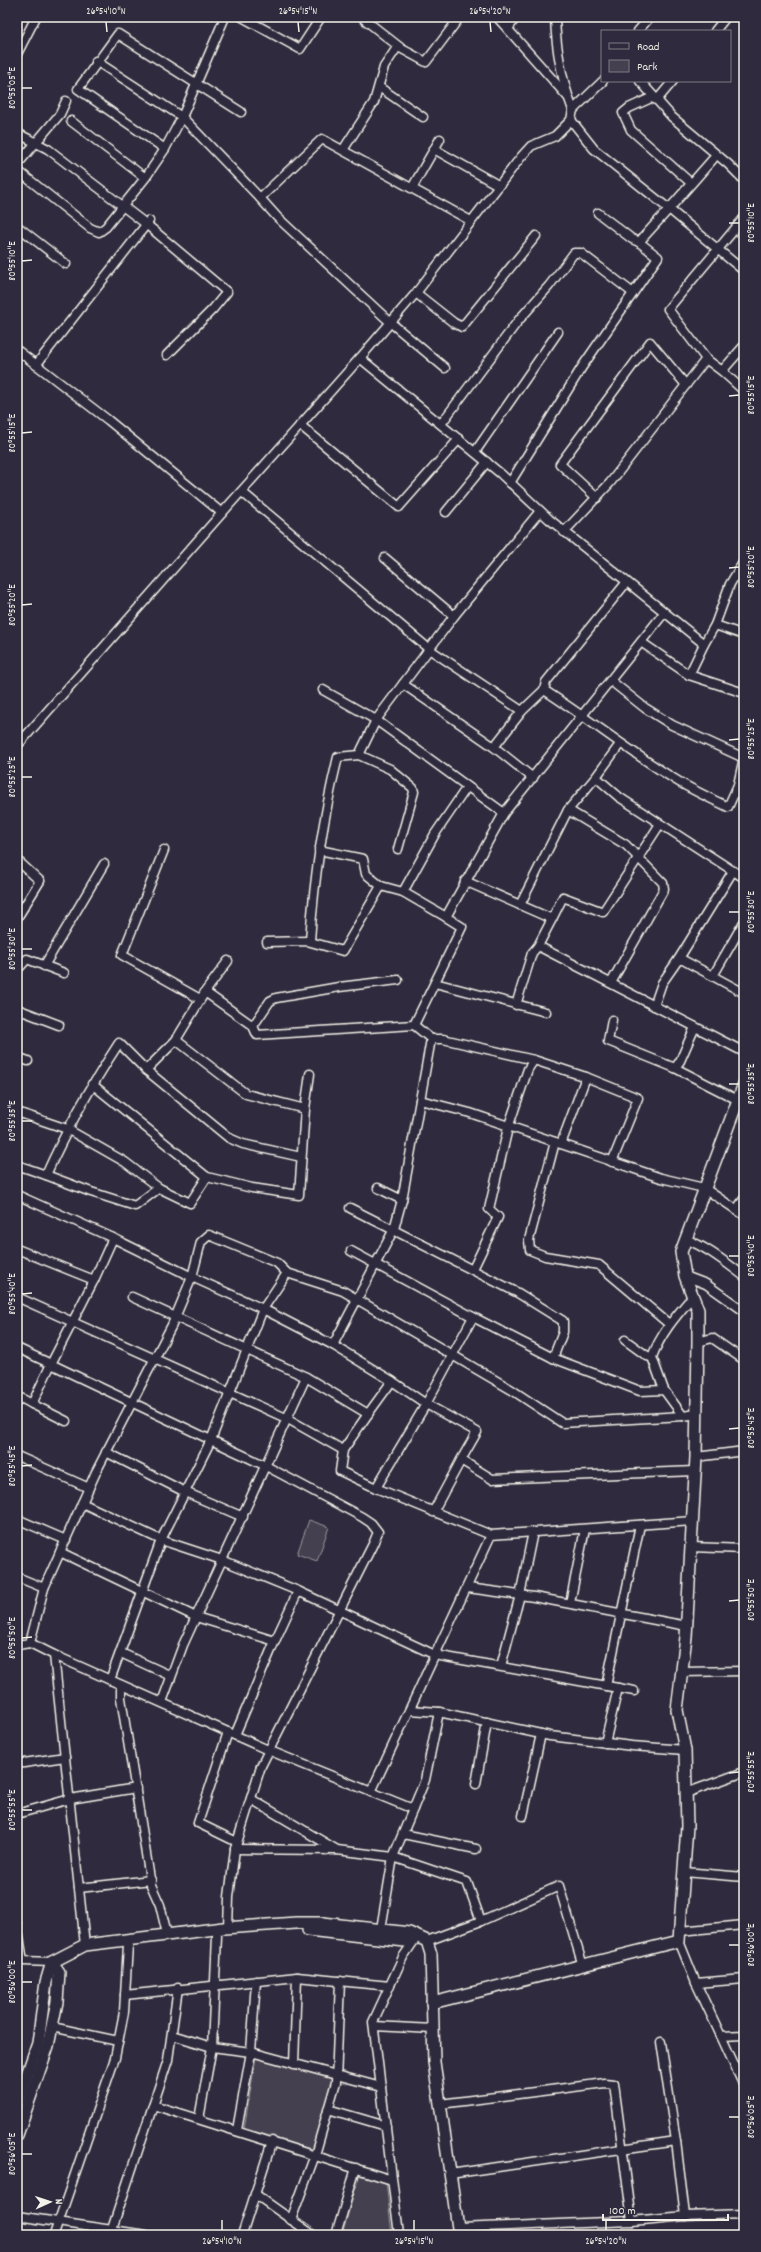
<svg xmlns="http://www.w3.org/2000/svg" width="761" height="2252" font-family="Dekko,sans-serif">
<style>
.green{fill:#454050;stroke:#9c989c}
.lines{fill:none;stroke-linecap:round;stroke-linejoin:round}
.minor-casing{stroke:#f4f1e8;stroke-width:11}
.tertiary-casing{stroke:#f4f1e8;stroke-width:14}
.minor{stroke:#2f2a3d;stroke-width:8}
.tertiary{stroke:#2f2a3d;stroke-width:11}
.ticks{fill:none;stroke:#f4f1e8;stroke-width:1.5}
.neatline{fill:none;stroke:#f4f1e8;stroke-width:1.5}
.ticks-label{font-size:10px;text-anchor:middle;fill:#f4f1e8}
</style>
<rect width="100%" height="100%" fill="#2f2a3d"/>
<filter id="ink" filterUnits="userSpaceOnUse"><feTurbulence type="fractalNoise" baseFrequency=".025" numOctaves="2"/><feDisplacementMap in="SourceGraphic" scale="8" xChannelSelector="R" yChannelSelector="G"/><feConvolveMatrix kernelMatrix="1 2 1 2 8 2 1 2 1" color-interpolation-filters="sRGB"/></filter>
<g filter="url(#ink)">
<g class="green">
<polygon points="309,1520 329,1527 317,1561 297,1554"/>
<polygon points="256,2057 333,2079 313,2150 244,2129"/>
<polygon points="360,2173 386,2181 392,2235 342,2235"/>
</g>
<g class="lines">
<g class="minor-casing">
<g id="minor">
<polyline points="242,17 300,49 321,17"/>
<polyline points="365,17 364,19 402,49 426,62 460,17"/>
<polyline points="497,17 568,97"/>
<path d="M555 17C556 48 562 81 573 110"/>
<polyline points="508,29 516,17"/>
<polyline points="638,31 650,17"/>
<polyline points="715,31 726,17"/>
<polyline points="17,54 36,17"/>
<polyline points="96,61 182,117 260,198 277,217 390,322 445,368"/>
<polyline points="640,81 672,117 728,164 744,180"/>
<polyline points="673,81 657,100 651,98 629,108 623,113 631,130 691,183"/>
<polyline points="379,87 423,117"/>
<polyline points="571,120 594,149 669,209 713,159"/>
<polyline points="71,121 144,177"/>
<polyline points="17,133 48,149 146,224 227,292 213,309 167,355"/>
<polyline points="165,149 78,89 118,34 241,112"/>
<polyline points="434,149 498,185"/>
<polyline points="343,150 374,102 384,67 398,46"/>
<polyline points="17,165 60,114 66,101"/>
<polyline points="17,170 90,228 99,232 106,227 146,177 165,149 182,117 225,17"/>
<polyline points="412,188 440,139"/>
<polyline points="260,198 322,139 471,221"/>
<polyline points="598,213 632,239 639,242"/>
<polyline points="17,226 66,264"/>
<polyline points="416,293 454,323 462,327 536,236"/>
<polyline points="17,350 108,420 222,513 360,358 501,474 549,519 704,644 689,675 744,693"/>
<polyline points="360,358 416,293 521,157 531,146 555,136 571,120 573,110 603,81"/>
<polyline points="706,359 668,309 744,218"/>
<polyline points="36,365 149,221"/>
<polyline points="722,371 744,391"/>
<polyline points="441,424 518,321 549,286 574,253 581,253 633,293"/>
<polyline points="300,425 399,507 459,439"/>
<polyline points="475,452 558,332"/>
<polyline points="510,483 582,367 658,257 639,242 669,209 744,271"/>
<polyline points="242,492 429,649 522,711"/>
<polyline points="597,498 560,464 650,342 686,385"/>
<polyline points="446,512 487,462"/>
<polyline points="564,532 610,483 706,359 722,371 744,346"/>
<polyline points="385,558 454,616"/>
<polyline points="715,625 744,635"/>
<polyline points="641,642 689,675"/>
<polyline points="704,644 715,625 730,584 744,561"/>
<polyline points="611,681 645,708 672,725 744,758"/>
<polyline points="403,684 494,747 533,778"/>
<polyline points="323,690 376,720 504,813"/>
<path d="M544 690C589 719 630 752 676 780 692 790 710 798 728 807L738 785 744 757"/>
<polyline points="17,746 222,513"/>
<polyline points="494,747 522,711 544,690 546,682 626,583"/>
<polyline points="359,755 390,769 413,788 414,792 398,849"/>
<polyline points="596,777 619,797 744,878"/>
<polyline points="568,810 626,845 663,883 664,889 611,983"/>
<polyline points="164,850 122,955 200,999"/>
<polyline points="319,850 363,859 366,874 381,886 403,892 446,917"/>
<polyline points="17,860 40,881 17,918"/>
<polyline points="465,881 552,919 538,946 744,1052"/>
<polyline points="403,892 435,834 467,787"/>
<polyline points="520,905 568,810 596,777 620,744"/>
<polyline points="552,919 563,897 603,912 660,824"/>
<path d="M310 941C314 878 323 818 338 757L359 755 376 720 454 616 540 511"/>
<polyline points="267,942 307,941 343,951 381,886"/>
<polyline points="678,960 733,871"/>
<polyline points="44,966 104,864"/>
<polyline points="18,969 27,959 64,973"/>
<polyline points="713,976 744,922"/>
<polyline points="435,983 546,1012"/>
<polyline points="205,992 228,961"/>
<polyline points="516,1005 532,953 538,946"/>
<polyline points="654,1006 662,983 678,960 683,960 744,993"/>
<polyline points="17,1009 59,1025"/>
<polyline points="612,1020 608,1041 675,1068 738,1100"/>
<polyline points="253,1026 270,1001 276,998 339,987 398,980"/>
<polyline points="431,1039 443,1039 534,1060 586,1077 638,1098 612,1162"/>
<polyline points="17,1057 28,1061"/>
<polyline points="675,1068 680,1061 695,1027"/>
<polyline points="146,1070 229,1138 243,1144 301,1157"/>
<polyline points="92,1084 207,1177"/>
<polyline points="420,1100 470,1113 661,1178 704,1188 744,1215"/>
<polyline points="305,1109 310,1074"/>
<polyline points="17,1112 67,1129 125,1162 159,1188"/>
<polyline points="555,1142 529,1240 530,1250 545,1256 599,1265 669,1324"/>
<polyline points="561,1144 586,1077"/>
<path d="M17 1165 46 1175C67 1128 91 1086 119 1043L146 1070 176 1040"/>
<polyline points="46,1175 91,1192 135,1206 159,1188 190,1203 207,1177 252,1188 299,1195 305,1109 246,1094 176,1040 205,992 253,1026 257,1035 414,1025"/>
<polyline points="378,1188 402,1200 394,1229 333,1345 392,1381"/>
<polyline points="17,1195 113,1238"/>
<polyline points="402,1200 431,1039 414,1025 462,927 446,917 504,813 664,613"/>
<polyline points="350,1208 518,1293 563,1321 563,1332 553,1358"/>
<polyline points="736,1210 744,1199"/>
<path d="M685 1239C707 1247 725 1262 744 1276"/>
<polyline points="17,1249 94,1280 51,1364 211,1440 161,1540 110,1680"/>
<polyline points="351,1251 473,1317"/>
<polyline points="473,1269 498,1217 489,1209 508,1128 528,1069 534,1060"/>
<polyline points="287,1273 263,1309 333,1345"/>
<polyline points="685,1276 706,1284 744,1311"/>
<polyline points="17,1297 288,1419 343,1450"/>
<polyline points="132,1297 306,1377 183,1645 162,1702"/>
<polyline points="625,1340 647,1356 652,1357"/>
<polyline points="698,1342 712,1338 744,1360"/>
<polyline points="17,1348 51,1364 32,1404 19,1397 17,1402"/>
<polyline points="306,1377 368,1414 392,1381 426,1404 477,1432 461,1460"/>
<path d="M664 1390 652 1357C661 1333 676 1316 693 1296"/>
<polyline points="32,1404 66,1421"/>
<polyline points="368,1414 343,1450 340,1471 376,1488"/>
<polyline points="106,1452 185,1492 243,1517"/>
<polyline points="17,1456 89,1488"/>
<polyline points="696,1457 744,1451"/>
<polyline points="82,1503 161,1540 222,1560 298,1591 275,1641"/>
<polyline points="433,1512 461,1460 492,1479 695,1471"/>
<polyline points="17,1519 66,1540"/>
<polyline points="491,1535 376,1488 426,1404 473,1317 553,1358 640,1391 664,1390 683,1416 697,1414"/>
<polyline points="691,1547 744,1549"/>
<polyline points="60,1552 196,1617 275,1641 235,1735"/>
<polyline points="17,1577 44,1588 30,1643 54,1655 85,1945"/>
<polyline points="44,1588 96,1472 172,1325 192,1277 113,1238 94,1280"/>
<polyline points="468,1588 534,1597 687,1626"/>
<polyline points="298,1591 435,1655 618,1688 605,1743"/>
<polyline points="570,1603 585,1529"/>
<polyline points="17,1645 30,1643"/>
<polyline points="121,1653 171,1676"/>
<polyline points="54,1655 268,1750 413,1809 393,1857 381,1929"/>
<polyline points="501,1666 520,1595 533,1532"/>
<polyline points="682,1672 744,1671"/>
<polyline points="121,1685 121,1698 151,1885 160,1905 167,1934"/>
<polyline points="606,1686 640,1525"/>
<polyline points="618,1688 634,1691"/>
<polyline points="410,1710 439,1712"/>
<polyline points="228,1732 198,1823 237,1842"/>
<polyline points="17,1764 65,1757"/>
<polyline points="476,1784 487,1722"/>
<polyline points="371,1792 491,1535 693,1521"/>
<polyline points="686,1793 744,1772"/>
<polyline points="251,1799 337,1850 393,1857 467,1882 481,1921 559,1886 583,1966"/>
<polyline points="413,1809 425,1780 439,1712 550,1736 632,1746 685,1750"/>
<polyline points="17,1814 70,1799 136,1788"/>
<polyline points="523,1816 541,1734"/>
<polyline points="403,1834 476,1849"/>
<polyline points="235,1849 336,1850"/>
<polyline points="684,1872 744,1877"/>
<polyline points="79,1888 151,1880"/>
<polyline points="17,1925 23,1961 52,1962"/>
<polyline points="228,1928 229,1897 235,1849 261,1766 373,1544 378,1532 371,1523 362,1517 266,1466 211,1440 263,1309 192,1277 201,1242 209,1235 277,1263 287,1273 343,1291 512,1390 562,1423 683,1416"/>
<polyline points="680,1931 744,1925"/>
<polyline points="427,1941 481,1921"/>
<polyline points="679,1941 696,1983 744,1979"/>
<polyline points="696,1983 721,2036 744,2035"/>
<polyline points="125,1995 297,1977 390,1986"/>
<polyline points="374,2026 433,2029"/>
<polyline points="52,2027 118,2041"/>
<polyline points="172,2035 212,2047 251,2052 381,2087"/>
<polyline points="721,2036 744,2086"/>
<polyline points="661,2042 676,2141"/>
<polyline points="294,2064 297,1977"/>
<polyline points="440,2104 605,2083 614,2084 632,2221"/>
<polyline points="153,2105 392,2180"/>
<polyline points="328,2109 386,2126"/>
<polyline points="199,2119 212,2047 217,1936"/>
<polyline points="237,2130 251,2052 256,1981"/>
<polyline points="450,2174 676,2141 685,2216 632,2221 458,2228"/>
<polyline points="255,2194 313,2235"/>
<polyline points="17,2216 146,2235"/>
<polyline points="685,2216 744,2214"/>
<polyline points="291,2220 315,2155 336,2082 340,1981"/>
<polyline points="54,2235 115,2058 124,2012 128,1945"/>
<polyline points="110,2235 168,2060 178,1988"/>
<polyline points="242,2235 272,2141"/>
<polyline points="336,2235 356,2168"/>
<polyline points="399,2235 373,2022 403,1957 416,1938"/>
</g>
</g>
<g class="tertiary-casing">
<g id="tertiary">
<polyline points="308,1930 405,1941 416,1938"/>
<polyline points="432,2003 679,1941 687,1826 685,1750 677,1710 686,1637 696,1457 698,1342 698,1310 685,1276 681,1252 744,1084"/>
<polyline points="17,2103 38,2043 46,1982 52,1962 85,1945 223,1928 296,1923 323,1923 409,1933 427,1941 431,1954 434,2062 459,2235"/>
<polyline points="17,2135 48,2046 57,2002 59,1972 52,1962"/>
</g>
</g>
<use href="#minor" class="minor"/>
<use href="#tertiary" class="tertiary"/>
</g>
</g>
<path class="ticks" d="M106 22 107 32M298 22 299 32M490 22 491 32M22 88H32M729 223H739M22 261 32 260M729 396 739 395M22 433 32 432M729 568 739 567M22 605 32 604M729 740 739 739M22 777H32M729 912H739M22 949H32M729 1084H739M22 1121H32M729 1256H739M22 1294 32 1293M729 1429 739 1428M22 1466 32 1465M729 1601 739 1600M22 1638 32 1637M729 1773 739 1772M22 1810H32M729 1945H739M22 1982H32M729 2117H739M22 2154H32M222 2220V2230M414 2220V2230M606 2220V2230"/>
<rect width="761" height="2252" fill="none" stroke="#2f2a3d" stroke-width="44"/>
<rect x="601" y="30" width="130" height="52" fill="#2f2a3d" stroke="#7e7a81"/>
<rect x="609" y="43" width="20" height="6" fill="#2f2a3d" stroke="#7e7a81"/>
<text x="637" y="50" font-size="12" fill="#f4f1e8">Road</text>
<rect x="609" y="60" width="20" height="12" fill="#454050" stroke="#7e7a81"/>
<text x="637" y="70" font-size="12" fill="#f4f1e8">Park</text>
<g transform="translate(50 2202) rotate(87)" stroke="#2f2a3d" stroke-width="3" paint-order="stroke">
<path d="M0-3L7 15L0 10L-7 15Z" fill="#f4f1e8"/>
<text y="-6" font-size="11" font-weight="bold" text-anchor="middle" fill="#f4f1e8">N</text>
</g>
<path d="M603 2214v6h125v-6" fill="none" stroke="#f4f1e8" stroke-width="2"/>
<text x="609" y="2214" font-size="12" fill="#f4f1e8" stroke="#2f2a3d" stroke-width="3" paint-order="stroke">100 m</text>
<rect x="22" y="22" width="717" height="2208" class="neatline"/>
<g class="ticks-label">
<text x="106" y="14">26°54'10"N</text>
<text x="298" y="14">26°54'15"N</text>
<text x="490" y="14">26°54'20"N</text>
<text transform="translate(11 88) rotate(-90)" y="4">80°55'05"E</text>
<text transform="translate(750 223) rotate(-90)" y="4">80°55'10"E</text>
<text transform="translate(11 261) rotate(-90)" y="4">80°55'10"E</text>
<text transform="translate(750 395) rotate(-90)" y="4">80°55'15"E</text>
<text transform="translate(11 433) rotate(-90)" y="4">80°55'15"E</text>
<text transform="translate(750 567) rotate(-90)" y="4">80°55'20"E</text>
<text transform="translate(11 605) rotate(-90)" y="4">80°55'20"E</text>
<text transform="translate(750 739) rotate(-90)" y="4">80°55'25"E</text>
<text transform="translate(11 777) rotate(-90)" y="4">80°55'25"E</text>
<text transform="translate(750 912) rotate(-90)" y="4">80°55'30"E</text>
<text transform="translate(11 949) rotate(-90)" y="4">80°55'30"E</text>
<text transform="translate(750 1084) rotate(-90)" y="4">80°55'35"E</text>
<text transform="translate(11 1121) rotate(-90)" y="4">80°55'35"E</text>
<text transform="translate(750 1256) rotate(-90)" y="4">80°55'40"E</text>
<text transform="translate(11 1294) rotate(-90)" y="4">80°55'40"E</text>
<text transform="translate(750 1428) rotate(-90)" y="4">80°55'45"E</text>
<text transform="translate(11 1466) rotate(-90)" y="4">80°55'45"E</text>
<text transform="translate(750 1600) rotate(-90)" y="4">80°55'50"E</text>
<text transform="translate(11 1638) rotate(-90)" y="4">80°55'50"E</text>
<text transform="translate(750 1772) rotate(-90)" y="4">80°55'55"E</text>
<text transform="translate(11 1810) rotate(-90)" y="4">80°55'55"E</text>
<text transform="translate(750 1945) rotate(-90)" y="4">80°56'00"E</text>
<text transform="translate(11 1982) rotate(-90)" y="4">80°56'00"E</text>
<text transform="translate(750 2117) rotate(-90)" y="4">80°56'05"E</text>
<text transform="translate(11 2154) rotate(-90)" y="4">80°56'05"E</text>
<text x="222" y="2244">26°54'10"N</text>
<text x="414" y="2244">26°54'15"N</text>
<text x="606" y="2244">26°54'20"N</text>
</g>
</svg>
